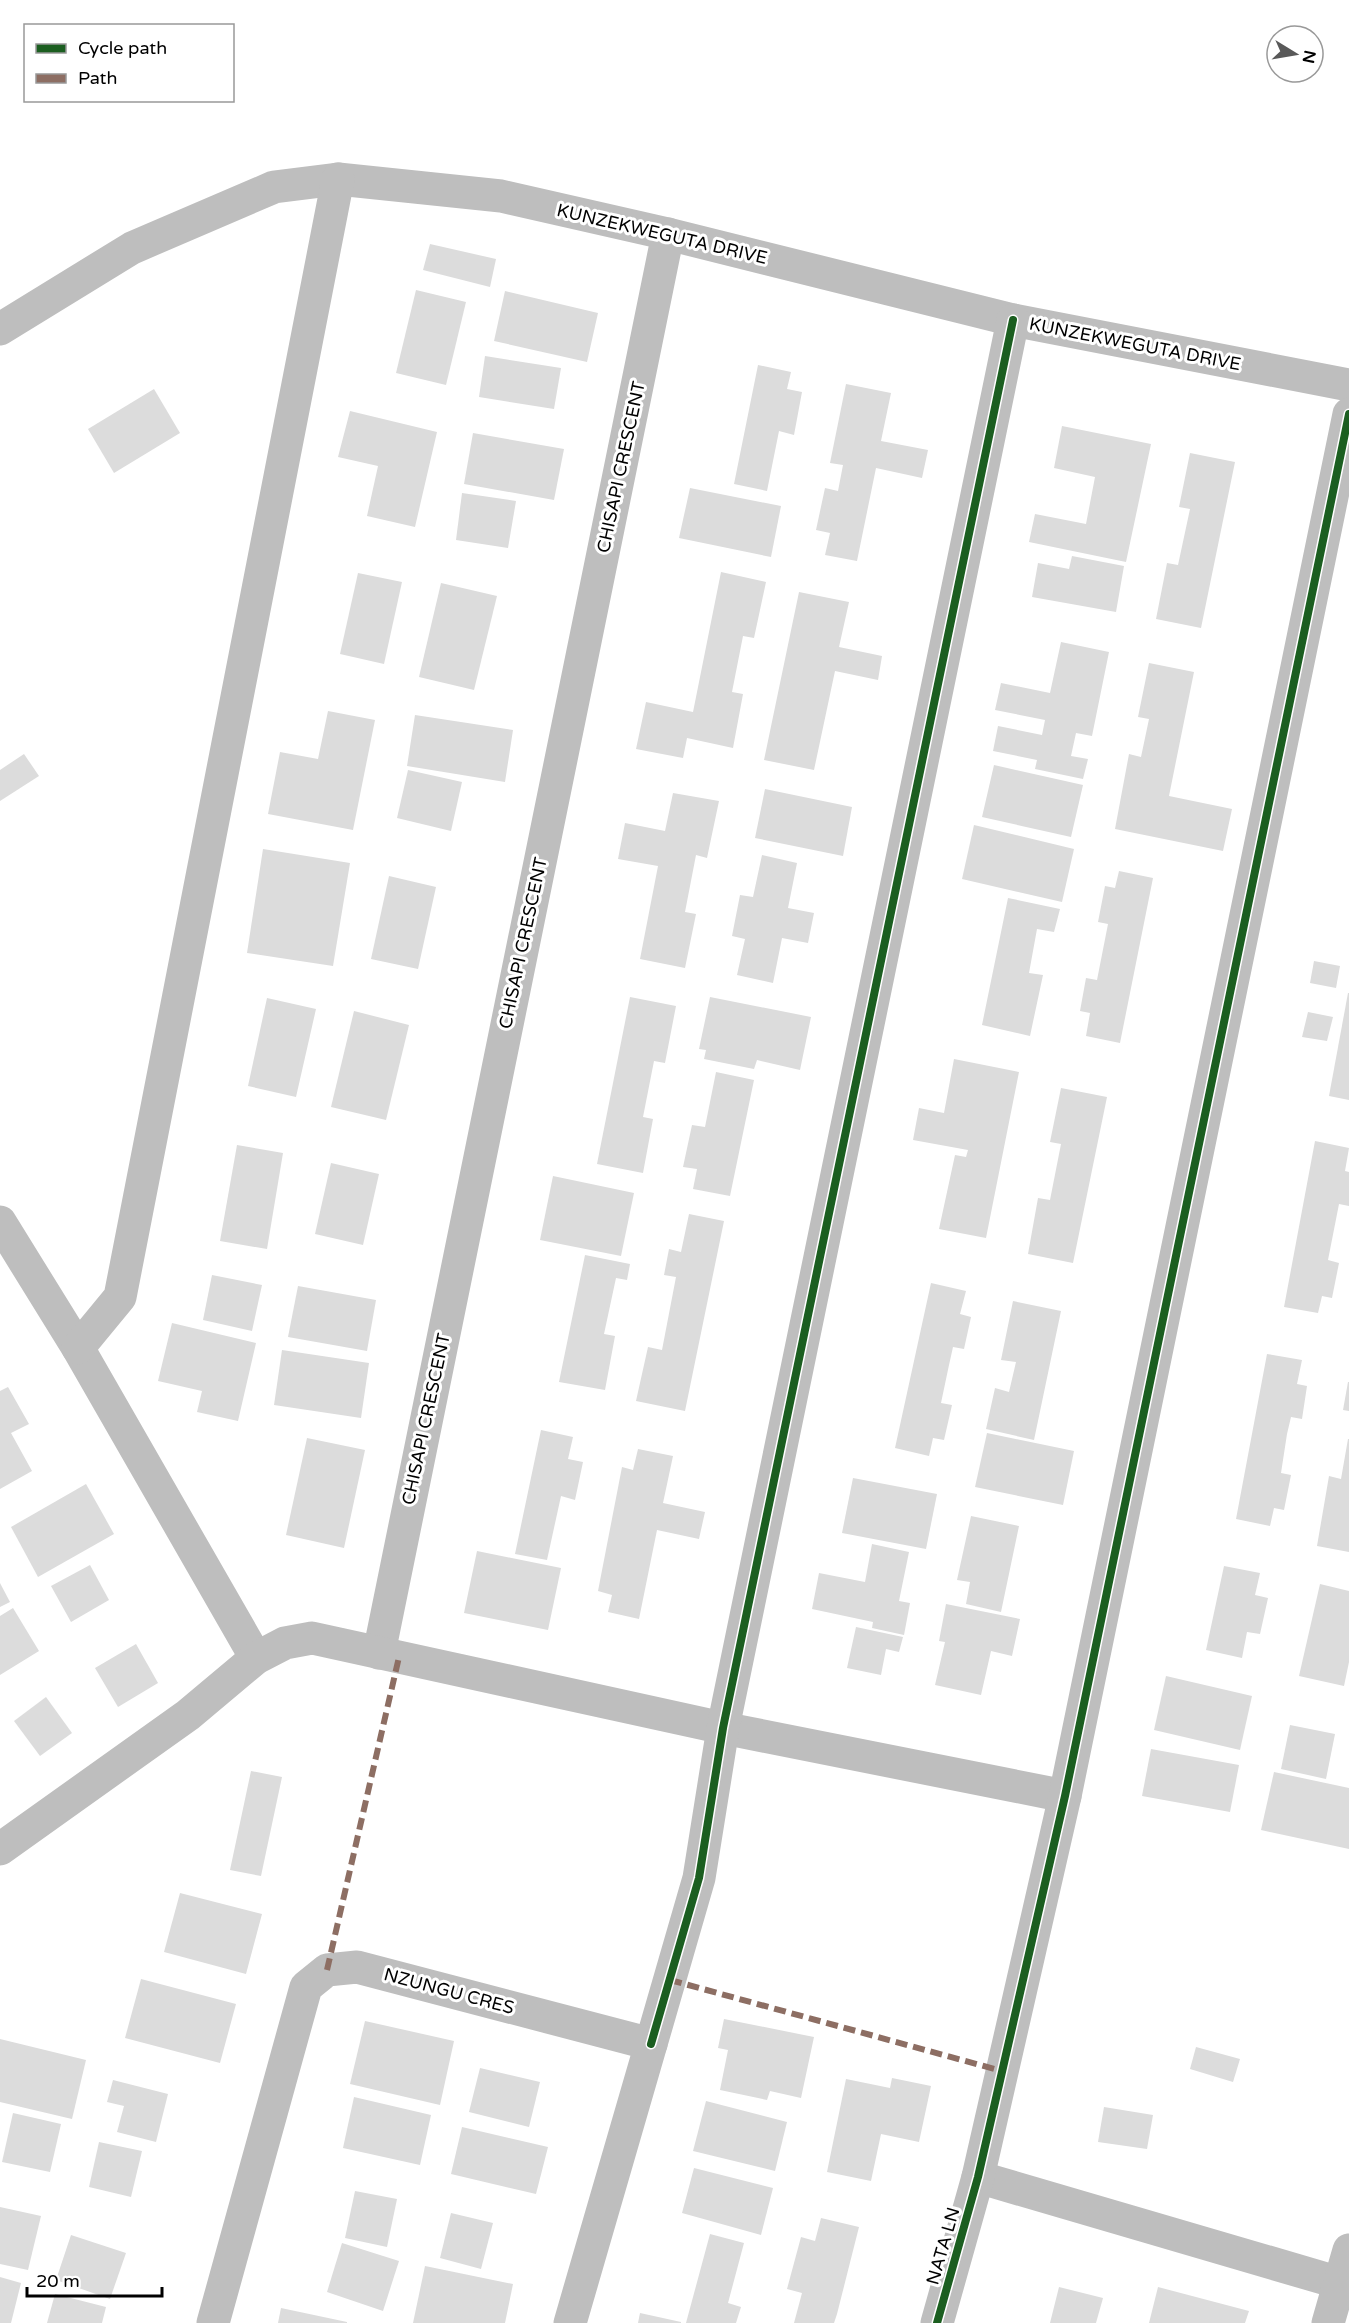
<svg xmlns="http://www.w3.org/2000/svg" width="1349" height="2323" font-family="'Varela Round',sans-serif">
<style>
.building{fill:#dcdcdc}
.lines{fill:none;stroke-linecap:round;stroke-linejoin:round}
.minor{stroke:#bebebe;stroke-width:33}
.quiet{stroke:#8d6e63;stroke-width:6;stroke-dasharray:12 6;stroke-linecap:butt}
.cycleway-casing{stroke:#fff;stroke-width:11}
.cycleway{stroke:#1b5e20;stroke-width:8}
.labels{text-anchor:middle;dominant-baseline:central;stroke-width:6;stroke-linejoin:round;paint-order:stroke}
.street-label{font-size:18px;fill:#000;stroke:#fff}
</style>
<rect width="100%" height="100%" fill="#fff"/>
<g class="building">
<polygon points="430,244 496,259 490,287 423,270"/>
<polygon points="416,290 466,302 446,385 396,373"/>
<polygon points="505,291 598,313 587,362 494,341"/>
<polygon points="485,356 561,368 554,409 479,397"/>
<polygon points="758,365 791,372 787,389 802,392 794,435 779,431 767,491 734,484"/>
<polygon points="846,384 891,393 881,441 928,450 922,478 876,468 857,561 825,555 830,533 816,530 825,488 838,491 843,465 830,463"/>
<polygon points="154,389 180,433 114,473 88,429"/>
<polygon points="350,411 437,432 415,527 367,516 378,466 338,457"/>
<polygon points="1062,426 1151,444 1126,562 1029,542 1035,514 1086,524 1095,477 1054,468"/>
<polygon points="473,433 564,449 554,500 464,484"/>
<polygon points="1190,453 1235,462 1201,628 1156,619 1167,563 1178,565 1190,509 1179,507"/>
<polygon points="690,488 781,506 771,557 679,538"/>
<polygon points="462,493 516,501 508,548 456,540"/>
<polygon points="1072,556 1124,566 1116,612 1032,597 1038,563 1069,569"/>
<polygon points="721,572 766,582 754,638 743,636 732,692 743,694 733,748 687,738 683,758 636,749 646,702 693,712"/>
<polygon points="358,573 402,582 384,664 340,654"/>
<polygon points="441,583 497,596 474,690 419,677"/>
<polygon points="799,592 849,602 839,647 882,656 878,680 835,671 814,770 764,760"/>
<polygon points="1061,642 1109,652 1092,736 1076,733 1071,756 1088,759 1083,779 1035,769 1037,760 993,751 998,726 1042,735 1045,720 995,710 1001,683 1050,693"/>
<polygon points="1149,663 1194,672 1169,796 1232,809 1223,851 1115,829 1129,754 1141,757 1149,719 1138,717"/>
<polygon points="328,711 375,720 353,830 268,814 280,752 318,759"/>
<polygon points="415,715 513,730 505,782 407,766"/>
<polygon points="24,754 39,776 0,801 0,770"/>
<polygon points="994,765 1083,785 1071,837 982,817"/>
<polygon points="408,770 462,782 451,831 397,818"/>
<polygon points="765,789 852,807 843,856 755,838"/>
<polygon points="673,793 719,801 707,858 696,855 685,912 696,914 685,968 640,959 658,866 618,859 625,823 665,831"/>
<polygon points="974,825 1074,849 1062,902 962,879"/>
<polygon points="263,849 350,863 333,966 247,953"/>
<polygon points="762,855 797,863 788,908 814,913 808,943 782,938 773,983 737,975 745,939 732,936 740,895 753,897"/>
<polygon points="1119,871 1153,878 1120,1043 1086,1036 1090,1013 1080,1011 1086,978 1097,980 1108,924 1098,922 1105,886 1115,888"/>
<polygon points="389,876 436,887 418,969 371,959"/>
<polygon points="1008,898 1060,909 1054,932 1037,929 1029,973 1043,975 1030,1036 982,1025"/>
<polygon points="1314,961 1340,966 1336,988 1310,983"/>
<polygon points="1348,993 1349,993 1349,1100 1329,1096"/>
<polygon points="630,997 676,1006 665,1063 654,1061 643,1117 653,1119 643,1173 597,1164"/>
<polygon points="710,997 811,1017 800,1070 757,1060 754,1069 704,1059 706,1050 699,1049"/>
<polygon points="267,998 316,1009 296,1097 248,1086"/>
<polygon points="354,1011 409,1025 386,1120 331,1107"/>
<polygon points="1308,1012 1333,1017 1327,1041 1302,1037"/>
<polygon points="954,1059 1019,1072 986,1238 939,1229 955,1155 966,1157 968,1150 913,1140 919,1108 944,1113"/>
<polygon points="716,1072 754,1080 730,1196 693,1189 697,1169 683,1167 692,1125 705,1127"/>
<polygon points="1061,1088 1107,1097 1073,1263 1028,1254 1038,1198 1050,1200 1061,1144 1050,1142"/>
<polygon points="1315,1141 1349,1148 1345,1171 1349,1172 1349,1206 1339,1204 1328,1260 1339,1263 1332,1298 1322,1296 1318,1313 1284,1307"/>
<polygon points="237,1145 283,1153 267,1249 220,1241"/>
<polygon points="331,1163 379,1174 363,1245 315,1234"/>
<polygon points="553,1176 634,1193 621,1256 540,1240"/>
<polygon points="689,1214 724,1221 685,1411 636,1401 648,1347 662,1350 676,1277 664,1275 669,1249 681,1252"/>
<polygon points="585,1255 630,1264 627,1280 616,1278 604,1334 615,1336 605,1390 559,1382"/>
<polygon points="212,1275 262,1285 252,1331 203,1320"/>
<polygon points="931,1283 966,1291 960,1314 971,1317 964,1349 953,1347 949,1365 941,1403 952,1405 944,1440 933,1438 929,1456 895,1448"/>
<polygon points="298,1286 376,1300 367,1351 288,1337"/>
<polygon points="1013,1301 1061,1311 1034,1440 986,1429 995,1388 1009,1392 1016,1362 1001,1360"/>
<polygon points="172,1323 256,1343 238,1421 197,1412 202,1391 158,1381"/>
<polygon points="282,1350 369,1363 361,1418 274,1405"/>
<polygon points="1267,1354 1302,1360 1297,1384 1307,1386 1302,1419 1291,1417 1287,1434 1281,1473 1291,1475 1284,1510 1274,1508 1270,1526 1236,1519"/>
<polygon points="1348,1382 1349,1382 1349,1411 1343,1410"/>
<polygon points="8,1387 29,1424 11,1433 32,1471 0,1489 0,1391"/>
<polygon points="541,1430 573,1437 568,1459 583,1462 575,1500 561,1496 547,1560 515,1554"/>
<polygon points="987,1433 1074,1451 1063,1505 975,1487"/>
<polygon points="307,1438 365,1450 344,1548 286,1535"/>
<polygon points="1348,1439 1349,1439 1349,1552 1317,1546 1329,1476 1341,1479"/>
<polygon points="638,1449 673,1456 663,1503 705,1512 699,1539 657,1530 639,1619 608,1612 612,1595 598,1591 622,1467 633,1470"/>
<polygon points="853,1478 937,1494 926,1549 842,1533"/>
<polygon points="86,1484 114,1534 38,1577 11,1527"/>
<polygon points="971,1516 1019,1526 1001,1612 966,1604 970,1582 957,1580"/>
<polygon points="872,1544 909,1552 899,1601 910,1603 904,1635 872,1628 873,1622 812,1609 819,1573 865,1582"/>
<polygon points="477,1551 561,1568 548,1630 464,1613"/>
<polygon points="90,1565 109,1600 71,1622 51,1586"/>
<polygon points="1224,1566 1260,1573 1255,1595 1268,1598 1260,1634 1247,1632 1242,1658 1206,1650"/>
<polygon points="0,1583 10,1602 0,1607"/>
<polygon points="1320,1584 1349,1591 1349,1662 1344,1686 1299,1676"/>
<polygon points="946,1604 1020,1619 1012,1656 991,1651 981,1695 935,1685 945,1642 939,1641"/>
<polygon points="13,1608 39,1651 0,1675 0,1616"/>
<polygon points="856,1627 903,1637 899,1652 886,1649 881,1675 847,1668"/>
<polygon points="136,1644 158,1683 118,1707 95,1668"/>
<polygon points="1166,1676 1252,1696 1240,1750 1154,1730"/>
<polygon points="46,1697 72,1733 40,1756 14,1721"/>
<polygon points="1290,1725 1335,1734 1326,1779 1281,1769"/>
<polygon points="1151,1749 1239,1765 1230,1812 1142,1796"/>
<polygon points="251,1771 282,1777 261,1876 230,1870"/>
<polygon points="1274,1772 1349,1788 1349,1849 1261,1830"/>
<polygon points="180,1893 262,1914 246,1974 164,1952"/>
<polygon points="141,1979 236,2004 220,2063 125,2038"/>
<polygon points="724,2019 814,2037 801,2098 770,2091 767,2100 720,2090 728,2050 718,2048"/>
<polygon points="365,2021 454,2041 440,2105 350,2084"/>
<polygon points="0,2039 86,2060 72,2119 0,2102"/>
<polygon points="1196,2047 1240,2059 1233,2082 1190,2069"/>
<polygon points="480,2068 540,2082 529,2127 469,2112"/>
<polygon points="892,2078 931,2086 919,2142 881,2134 871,2181 827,2172 846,2079 890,2088"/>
<polygon points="113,2080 168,2094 156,2142 117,2132 124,2106 107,2102"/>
<polygon points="354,2097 431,2115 420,2165 343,2148"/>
<polygon points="706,2101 787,2122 775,2171 693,2151"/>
<polygon points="1104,2107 1153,2115 1147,2149 1098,2142"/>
<polygon points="13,2113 61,2124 50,2172 2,2162"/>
<polygon points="462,2127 548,2147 536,2194 451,2174"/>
<polygon points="99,2142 142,2151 131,2197 89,2187"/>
<polygon points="694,2168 773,2188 761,2235 682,2213"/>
<polygon points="355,2191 397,2199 387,2247 345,2238"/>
<polygon points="0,2207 41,2216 28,2270 0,2264"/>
<polygon points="451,2213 493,2223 481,2269 440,2258"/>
<polygon points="821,2218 859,2227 837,2314 834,2323 794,2323 802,2293 787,2289 801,2237 815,2241"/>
<polygon points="710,2234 744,2243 728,2303 741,2307 736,2323 686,2323"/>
<polygon points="71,2235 126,2253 110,2299 56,2280"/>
<polygon points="342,2243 399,2261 383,2311 327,2292"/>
<polygon points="425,2266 513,2284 505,2323 413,2323"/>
<polygon points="0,2277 21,2283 11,2323 0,2323"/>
<polygon points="1059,2287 1103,2298 1096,2323 1050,2323"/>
<polygon points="1158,2287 1249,2311 1245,2323 1149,2323"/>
<polygon points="55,2294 106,2307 102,2323 47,2323"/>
<polygon points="281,2308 347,2322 347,2323 278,2323"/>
<polygon points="640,2313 681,2322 681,2323 638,2323"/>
</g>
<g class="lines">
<g class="minor">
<polyline points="0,329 132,248 274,187 338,179 501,196 668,234 1013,320 1349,385"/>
<polyline points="0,1222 78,1348 256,1658"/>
<polyline points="78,1348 120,1297 338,179"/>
<polyline points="379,1653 668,234"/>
<polyline points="0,1849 188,1715 256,1658 285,1643 312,1638 723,1728 1065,1796"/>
<polyline points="651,2044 699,1878 723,1728 1013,320"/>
<polyline points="978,2177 1340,2283"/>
<polyline points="213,2323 306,1987 327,1970 357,1967 651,2044 570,2323"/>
<polyline points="937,2323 978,2177 1065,1796 1349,414"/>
<polyline points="1328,2323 1349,2250"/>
</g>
<g class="quiet">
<polyline points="327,1970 399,1657"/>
<polyline points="670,1980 1002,2071"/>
</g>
<g class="cycleway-casing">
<g id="cycleway">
<polyline points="651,2044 699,1878 723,1728 1013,320"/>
<polyline points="937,2323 978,2177 1065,1796 1349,414"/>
</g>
</g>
<use href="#cycleway" class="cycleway"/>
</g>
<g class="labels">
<g class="street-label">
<text transform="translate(662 234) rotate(13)">KUNZEKWEGUTA DRIVE</text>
<text transform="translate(1135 344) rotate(11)">KUNZEKWEGUTA DRIVE</text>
<text transform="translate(621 467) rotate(-78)">CHISAPI CRESCENT</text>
<text transform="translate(523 943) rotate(-78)">CHISAPI CRESCENT</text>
<text transform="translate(426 1419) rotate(-78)">CHISAPI CRESCENT</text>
<text transform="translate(449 1991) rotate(15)">NZUNGU CRES</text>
<text transform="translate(943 2246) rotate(-74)">NATA LN</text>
</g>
</g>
<rect x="24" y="24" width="210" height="78" fill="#ffffff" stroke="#999999" stroke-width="1.5"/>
<rect x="36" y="44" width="30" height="9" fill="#1b5e20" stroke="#999999" stroke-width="1.5"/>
<text x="78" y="54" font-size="18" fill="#000000">Cycle path</text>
<rect x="36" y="74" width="30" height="9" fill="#8d6e63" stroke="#999999" stroke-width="1.5"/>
<text x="78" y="84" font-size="18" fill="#000000">Path</text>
<g transform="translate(1295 54) rotate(101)"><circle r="28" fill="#ffffff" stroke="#999999" stroke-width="1.5"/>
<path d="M0-4.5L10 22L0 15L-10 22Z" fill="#595959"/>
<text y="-9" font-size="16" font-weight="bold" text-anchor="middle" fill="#000000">N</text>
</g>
<path d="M27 2287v9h135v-9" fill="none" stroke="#000000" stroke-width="3"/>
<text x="36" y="2287" font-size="18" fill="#000000" stroke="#ffffff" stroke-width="4.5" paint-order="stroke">20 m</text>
</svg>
